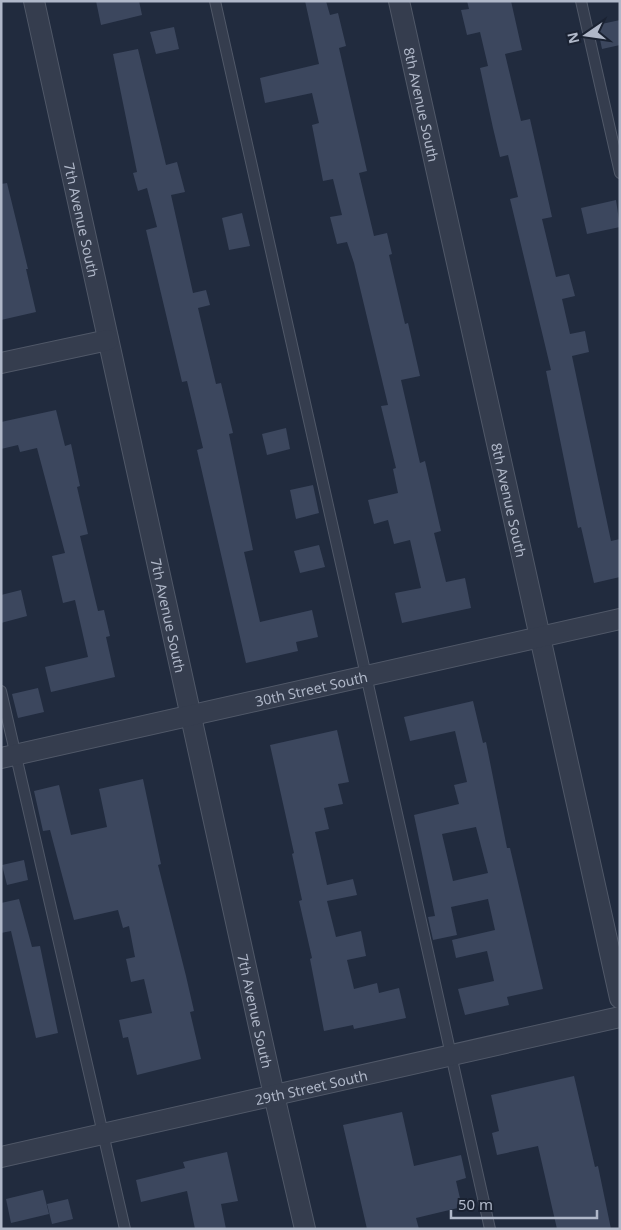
<svg xmlns="http://www.w3.org/2000/svg" width="621" height="1230" font-family="'Noto Sans',sans-serif">
<style>
.building{fill:#3c475e;fill-rule:evenodd}
.lines{fill:none;stroke-linecap:round;stroke-linejoin:round}
.lane-casing{stroke:#505868;stroke-width:12}
.street-casing{stroke:#505868;stroke-width:22}
.lane{stroke:#353d4e;stroke-width:10}
.street{stroke:#353d4e;stroke-width:20}
.labels{text-anchor:middle;dominant-baseline:central;stroke-width:4;stroke-linejoin:round;paint-order:stroke}
.street-label{font-size:14px;fill:#b0b8c9;stroke:#1a2232}
</style>
<rect width="100%" height="100%" fill="#212b3e"/>
<g class="building">
<polygon points="96,1 139,1 142,15 101,25"/>
<polygon points="305,1 326,1 330,15 338,13 346,46 339,48 367,171 359,173 374,236 387,233 392,254 389,255 405,324 408,323 420,376 401,380 420,463 425,461 441,531 434,533 446,582 465,578 471,608 402,623 395,593 421,588 410,540 394,544 388,520 374,524 368,500 398,493 393,469 396,468 381,406 388,405 354,263 347,242 337,244 330,217 342,215 333,179 323,181 312,125 319,123 312,93 265,103 260,78 319,64"/>
<polygon points="467,1 511,1 522,50 505,54 521,121 530,119 552,217 542,219 556,277 569,274 575,296 562,299 570,334 585,331 589,352 572,356 611,541 620,539 620,577 594,583 581,527 578,528 546,371 551,370 510,199 518,197 508,155 500,157 493,128 480,68 488,66 480,32 467,35 461,10 469,9"/>
<polygon points="620,20 620,45 602,49 597,25"/>
<polygon points="174,27 179,49 156,54 150,32"/>
<polygon points="138,49 166,165 177,162 185,192 171,195 193,293 206,290 210,305 198,308 216,384 221,383 233,433 229,434 253,550 244,552 260,622 312,610 318,637 296,642 298,651 246,663 197,450 203,448 187,381 182,382 146,230 157,227 147,188 138,191 133,173 137,172 113,54"/>
<polygon points="7,183 28,269 26,269 36,312 1,320 1,184"/>
<polygon points="616,200 620,227 587,234 581,208"/>
<polygon points="242,213 250,246 229,250 222,218"/>
<polygon points="56,410 65,446 71,444 80,486 77,487 88,534 80,536 98,611 104,610 110,636 106,637 115,677 51,692 45,667 88,657 75,600 63,603 52,556 65,553 37,448 20,452 18,445 1,449 1,422"/>
<polygon points="286,428 290,449 267,455 262,434"/>
<polygon points="313,485 319,513 296,519 290,490"/>
<polygon points="319,545 325,567 300,573 294,551"/>
<polygon points="21,590 27,616 1,623 1,595"/>
<polygon points="38,688 44,712 18,718 12,694"/>
<path d="M473 701 483 743 486 742 507 848H510L543 989 507 997 509 1005 465 1015 458 989 494 981 487 951 456 958 452 940 495 930 488 899 451 907 457 935 433 940 428 917 435 916 414 815 459 804 454 785 467 782 455 731 410 741 404 717ZM476 827 488 873 453 881 442 834Z"/>
<polygon points="337,730 349,782 338,784 343,804 324,808 329,829 315,832 327,885 353,879 357,895 327,901 336,937 361,931 366,956 347,960 354,989 377,983 379,993 399,988 406,1018 354,1029 353,1025 324,1031 310,959 312,958 299,901 302,900 292,854 294,853 270,745"/>
<polygon points="143,779 161,864 158,865 186,976 194,1011 190,1012 201,1059 137,1075 128,1037 123,1038 119,1020 152,1013 144,979 131,982 126,959 135,957 129,926 123,928 118,910 74,920 50,830 43,831 34,791 59,785 71,835 107,827 99,789"/>
<polygon points="24,860 28,880 7,885 2,865"/>
<polygon points="19,899 32,947 40,946 58,1033 36,1038 11,931 1,933 1,903"/>
<polygon points="574,1076 595,1167 598,1166 611,1229 557,1229 538,1146 497,1155 492,1133 499,1131 491,1095"/>
<polygon points="402,1112 414,1166 461,1155 466,1178 456,1181 462,1207 416,1218 419,1229 367,1229 343,1125"/>
<polygon points="227,1152 238,1201 221,1204 226,1229 195,1229 187,1191 141,1202 136,1180 185,1168 183,1162"/>
<polygon points="43,1190 49,1214 11,1223 6,1199"/>
<polygon points="68,1199 73,1219 52,1224 47,1204"/>
</g>
<g class="lines">
<g class="lane-casing">
<g id="lane">
<polyline points="215,1 490,1229"/>
<polyline points="581,1 620,173"/>
<polyline points="1,691 125,1229"/>
</g>
</g>
<g class="street-casing">
<g id="street">
<path id="s1" d="M34 1 274 1095 305 1229"/>
<path id="s2" d="M399 1 620 998"/>
<polyline points="1,363 108,340"/>
<path id="s3" d="M1 758 620 619"/>
<path id="s4" d="M1 1157 620 1017"/>
</g>
</g>
<use href="#lane" class="lane"/>
<use href="#street" class="street"/>
</g>
<g class="labels">
<g class="street-label">
<text stroke="none"><textPath href="#s2" startOffset="106">8th Avenue South</textPath></text>
<text stroke="none"><textPath href="#s1" startOffset="224">7th Avenue South</textPath></text>
<text stroke="none"><textPath href="#s2" startOffset="511">8th Avenue South</textPath></text>
<text stroke="none"><textPath href="#s1" startOffset="629">7th Avenue South</textPath></text>
<text stroke="none"><textPath href="#s3" startOffset="318">30th Street South</textPath></text>
<text stroke="none"><textPath href="#s1" startOffset="1034">7th Avenue South</textPath></text>
<text stroke="none"><textPath href="#s4" startOffset="318">29th Street South</textPath></text>
</g>
</g>
<rect width="621" height="1230" fill="none" stroke="#b0b8c9" stroke-width="5"/>
<g transform="translate(586 35) rotate(257)" stroke="#1a2232" stroke-width="4" paint-order="stroke">
<path d="M0-4L9 19L0 12L-9 19Z" fill="#b0b8c9"/>
<text y="-8" font-size="14" font-weight="bold" text-anchor="middle" fill="#b0b8c9">N</text>
</g>
<path d="M451 1210v8h146v-8" fill="none" stroke="#b0b8c9" stroke-width="2.5"/>
<text x="458" y="1210" font-size="15" fill="#b0b8c9" stroke="#1a2232" stroke-width="4" paint-order="stroke">50 m</text>
</svg>
